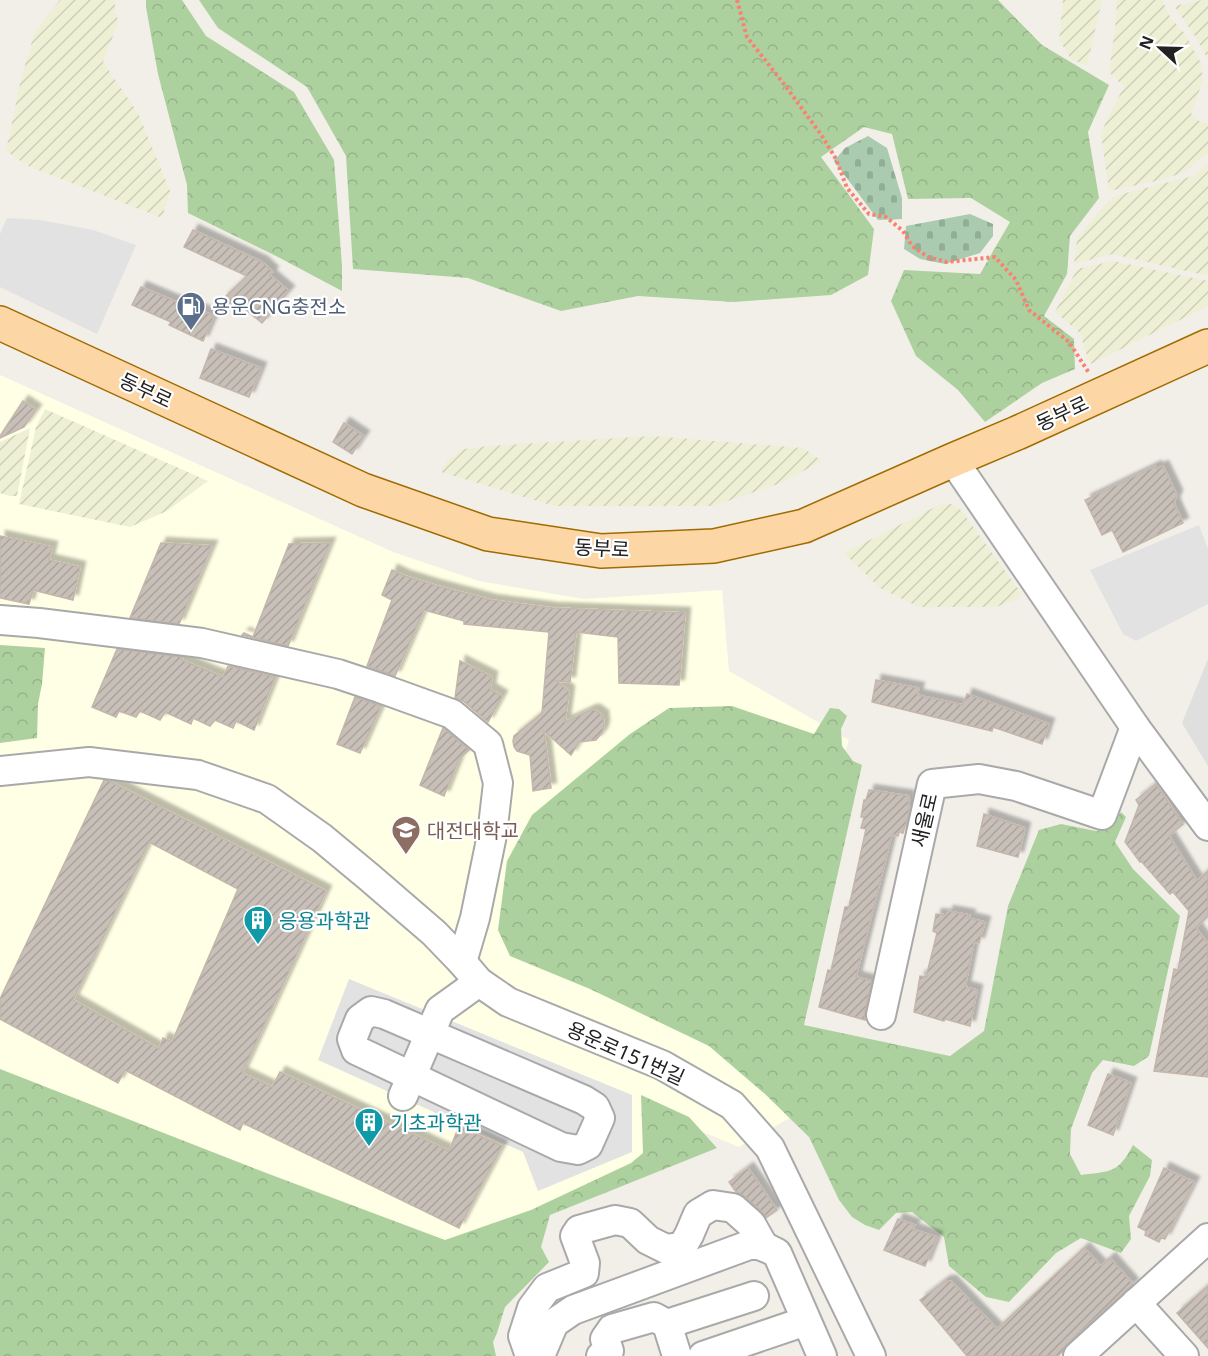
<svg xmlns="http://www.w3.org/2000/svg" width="1208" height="1356" font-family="'Noto Sans','Noto Sans KR',sans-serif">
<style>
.residential{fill:#e0dfdf}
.education{fill:#ffffe5}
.farmland{fill:url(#farmland-furrows)}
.forest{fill:url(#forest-crowns)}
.cemetery{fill:url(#cemetery-stones)}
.parking{fill:#e2e2e2}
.building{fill:url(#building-hatch);stroke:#c4b6ab;stroke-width:1.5;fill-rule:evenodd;filter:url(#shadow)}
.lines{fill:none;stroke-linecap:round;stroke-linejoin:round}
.minor-casing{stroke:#a9a9a9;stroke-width:32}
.major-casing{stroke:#a06b00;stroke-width:36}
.path{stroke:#fa8072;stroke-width:4;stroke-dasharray:3 3;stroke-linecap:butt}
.minor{stroke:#fff;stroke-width:28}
.major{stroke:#fcd6a4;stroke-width:33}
.labels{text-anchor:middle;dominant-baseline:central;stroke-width:4.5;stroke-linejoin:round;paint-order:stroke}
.service-label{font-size:20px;fill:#4e5e75;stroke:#fff;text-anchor:start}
.street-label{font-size:20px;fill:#222;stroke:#fff}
.education-label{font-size:20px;fill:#785e54;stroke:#fff;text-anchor:start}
.culture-label{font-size:20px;fill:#0d838f;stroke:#fff;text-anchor:start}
</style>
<defs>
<pattern id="farmland-furrows" width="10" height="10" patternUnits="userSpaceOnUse" patternTransform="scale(1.5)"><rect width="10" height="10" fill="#eef0d5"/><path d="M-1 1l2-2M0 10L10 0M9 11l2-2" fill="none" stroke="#ccceb7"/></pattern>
<pattern id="forest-crowns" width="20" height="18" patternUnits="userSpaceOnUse" patternTransform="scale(1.5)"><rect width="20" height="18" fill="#add19e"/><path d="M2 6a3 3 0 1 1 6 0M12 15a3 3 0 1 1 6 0" fill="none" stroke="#95b388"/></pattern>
<pattern id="cemetery-stones" width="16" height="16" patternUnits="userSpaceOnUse" patternTransform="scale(1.5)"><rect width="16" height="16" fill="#aacbaf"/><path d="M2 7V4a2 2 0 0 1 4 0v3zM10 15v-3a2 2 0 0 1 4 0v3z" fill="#92ae96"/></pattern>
<pattern id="building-hatch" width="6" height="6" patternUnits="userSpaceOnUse" patternTransform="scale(1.5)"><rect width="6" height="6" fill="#c7bfb8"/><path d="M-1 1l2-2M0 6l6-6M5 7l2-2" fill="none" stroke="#aba49e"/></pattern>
<filter id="shadow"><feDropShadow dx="5.5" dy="-5.5" stdDeviation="1.5" flood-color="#0004"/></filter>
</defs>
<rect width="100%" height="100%" fill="#f2efe9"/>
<polygon class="residential" points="1208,659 1208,766 1182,723"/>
<polygon class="education" points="0,375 393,552 479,581 584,599 722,590 729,671 849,740 774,971 795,1115 739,1147 703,1132 515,1222 325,1296 0,1356"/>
<g class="farmland">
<polygon points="60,0 114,0 118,23 103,62 138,113 170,191 162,218 28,166 6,151 21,79 35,31"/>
<polygon points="1063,0 1102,0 1087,66 1071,59 1059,40"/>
<polygon points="1117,0 1162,0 1170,17 1185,34 1201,63 1203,80 1191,114 1199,121 1208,123 1208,152 1186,172 1160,180 1109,191 1101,134 1108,117 1124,87 1109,72 1115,28"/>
<polygon points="1202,0 1208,0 1208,60 1197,39 1174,6"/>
<polygon points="1208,163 1208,276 1112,254 1074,264 1077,238 1111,198 1118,195 1193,176"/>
<polygon points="1113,261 1208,281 1208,306 1091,364 1088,359 1080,333 1055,312 1077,269"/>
<polygon points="45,409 208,481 167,511 130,527 19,504 36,427"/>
<polygon points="30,428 17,496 10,496 0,493 0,442"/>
<polygon points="652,436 803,448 822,461 781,483 713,506 554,506 441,472 448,459 464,449 489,446"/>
<polygon points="941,504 951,504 961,510 1021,593 1018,599 996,607 919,607 880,588 844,553"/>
</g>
<g class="forest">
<polygon points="146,0 182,0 206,36 294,92 334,160 342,266 342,291 278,257 188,213 187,185 158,74 146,7"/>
<polygon points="199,0 998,0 1042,45 1109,85 1088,132 1099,198 1070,236 1067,274 1044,316 1074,339 1075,369 1042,383 985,422 958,390 916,356 891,301 904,270 980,274 1010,222 971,198 908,199 892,134 864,127 821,157 874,229 868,275 831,295 734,302 638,296 561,311 468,278 353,269 346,156 307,87 218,28"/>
<polygon points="0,645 45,648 42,684 38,704 37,738 0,743"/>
<path d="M732 706 814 734 830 708 839 709 847 716 841 729 842 746 853 761 862 765 804 1025 950 1056 984 1031 1008 906 1039 830 1061 824 1096 831 1109 829 1121 812 1126 817 1115 842 1133 869 1180 916 1149 1056 1134 1066 1103 1060 1092 1073 1071 1129 1070 1154 1081 1175C1110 1171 1118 1174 1133 1145L1152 1160 1150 1176 1129 1216 1131 1239 1121 1253 1081 1238 1056 1253 1009 1302 986 1297 949 1266 944 1237 912 1212 896 1213 879 1230 865 1225 852 1217 839 1200 809 1137 765 1094 709 1046 590 989 510 956 498 930 507 861 532 815 630 734 669 708Z"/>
<polygon points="0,1069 269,1174 445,1240 531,1210 631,1163 643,1153 641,1095 689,1117 717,1148 550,1215 541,1247 549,1262 505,1307 497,1333 493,1342 496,1356 0,1356"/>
</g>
<g class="cemetery">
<polygon points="868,136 887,148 902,198 902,219 878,220 834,161 845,148"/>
<polygon points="970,214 993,224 993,236 980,253 945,264 920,259 904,249 906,226"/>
</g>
<g class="parking">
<polygon points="7,218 40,220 93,230 136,245 97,334 0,287 0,234"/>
<polygon points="1199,525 1208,549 1208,604 1136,641 1123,634 1090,570"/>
<polygon points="349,979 632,1095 632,1152 538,1191 523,1152 318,1060"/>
</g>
<g class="building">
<polygon points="193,230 262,262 273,272 270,275 289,291 262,323 240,305 234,310 223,299 247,276 184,247"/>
<polygon points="141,287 179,303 180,301 214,316 203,341 169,325 171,322 132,305"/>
<polygon points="211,349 261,368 249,397 200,378"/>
<polygon points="23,401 36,410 24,427 0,438 0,436"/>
<polygon points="344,423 364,436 352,454 333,442"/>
<polygon points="1156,466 1157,469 1163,466 1177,495 1174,503 1183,523 1123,552 1112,530 1102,535 1085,500"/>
<polygon points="0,536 52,547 49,560 80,567 73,600 33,590 29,604 0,598"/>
<polygon points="161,543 212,546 179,624 130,618"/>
<polygon points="330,543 288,646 242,635 244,633 253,637 289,544"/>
<polygon points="392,570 405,576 434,585 491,600 552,608 685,613 679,685 619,683 618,637 576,632 570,682 556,681 569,691 565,722 591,710 595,710 603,716 604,726 602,733 596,740 579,742 571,755 544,731 551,788 533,791 530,755 517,751 514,747 513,741 514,736 542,713 549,632 464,624 464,621 424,610 395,676 367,666 392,600 382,595"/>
<polygon points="117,649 183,657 182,660 223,677 228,666 275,677 254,730 236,721 233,728 215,720 210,726 193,718 191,724 165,712 160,720 140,711 136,717 119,711 116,717 92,707"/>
<polygon points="460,661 492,677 490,689 502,696 488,722 463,701 455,698"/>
<polygon points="876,680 919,688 917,695 963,705 967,694 1049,724 1042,744 993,727 992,731 872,702"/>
<polygon points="355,697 381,706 360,753 337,744"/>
<polygon points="443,728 469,750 459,759 444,796 420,785"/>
<path d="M104 780 109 781 326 891 242 1073 272 1087 280 1072 449 1151 459 1126 502 1146 459 1228 243 1123 240 1130 125 1070 118 1083 0 1019V999ZM149 842 238 889 172 1042 163 1038 159 1049 73 1000Z"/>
<polygon points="1156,784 1183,824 1169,836 1197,881 1208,871 1208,916 1196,928 1208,944 1208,1077 1154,1071 1174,969 1178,970 1189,911 1173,892 1170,894 1141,861 1140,862 1125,842 1139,805 1136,800"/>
<polygon points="869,790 909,796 908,805 910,806 906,825 905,825 903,833 899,832 898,836 892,834 856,977 872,981 865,1011 865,1020 819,1007 828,970 831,971 845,907 849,907 866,829 861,828 864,817 861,817 864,800 866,800"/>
<polygon points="984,814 1025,828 1018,857 977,846"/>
<polygon points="948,911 970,915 968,918 985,922 979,943 974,942 965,987 977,990 970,1026 945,1019 944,1021 914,1012 920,976 926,977 937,933 933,931 936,914 947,915"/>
<polygon points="1108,1074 1131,1083 1113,1135 1088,1125"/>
<polygon points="748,1168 777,1210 766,1218 762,1212 744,1196 736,1192 729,1182"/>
<polygon points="1164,1168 1194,1182 1165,1239 1161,1238 1159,1242 1145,1235 1146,1231 1138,1227"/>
<polygon points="898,1219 915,1225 912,1229 937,1237 925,1266 884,1250"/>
<polygon points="1084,1248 1101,1266 1110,1258 1133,1284 1067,1344 1062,1352 1058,1356 967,1356 920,1300 945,1281 951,1281 997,1329"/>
<polygon points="1208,1286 1208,1348 1177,1313"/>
</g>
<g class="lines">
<g class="minor-casing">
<g id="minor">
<polyline points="953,460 1135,727 1208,826"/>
<polyline points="0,620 39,623 202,643 338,674 380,688 452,714 488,744 498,783 492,835 475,918 462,962"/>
<polyline points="0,771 89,762 198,775 267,799 322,838 369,877 434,933 462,962 479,982 508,1002 662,1065 732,1105 770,1148 871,1356"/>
<polygon points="371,1011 384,1014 584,1100 595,1107 600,1118 588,1145 578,1150 561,1147 356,1050 352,1039 360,1019"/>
<polyline points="881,1015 932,784 979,779 1016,786 1102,815 1135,727"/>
<polyline points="403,1096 440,1010 479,982"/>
<polyline points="1136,1303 1184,1356"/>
<polyline points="667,1324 754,1296"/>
<polyline points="530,1356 523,1336 532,1308 547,1288 584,1273 585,1263 575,1236 579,1230 615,1220 630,1223 648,1240 666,1249 682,1247 689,1235 698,1214 713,1205 733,1208 751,1224 764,1247"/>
<polyline points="540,1356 554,1323 573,1310 749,1245 761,1245 777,1253 822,1356"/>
<polyline points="601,1356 609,1351 605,1339 612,1329 654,1317 667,1324 677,1356"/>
<polyline points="703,1356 806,1321"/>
<polyline points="1078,1356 1208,1238"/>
</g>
</g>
<g class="major-casing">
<polyline id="major" points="0,323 363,490 488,534 601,551 714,546 804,526 953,460 1017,433 1208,346"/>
</g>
<polyline class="path" points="737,0 747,37 787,88 822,136 836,159 847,188 869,214 886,217 903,231 912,246 928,257 947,262 995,257 1016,280 1029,310 1069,342 1089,373"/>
<use href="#minor" class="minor"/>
<use href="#major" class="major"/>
</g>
<defs>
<g id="fuel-pin" transform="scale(1.5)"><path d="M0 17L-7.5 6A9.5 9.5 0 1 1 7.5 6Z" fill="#5c6f8a" stroke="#fff"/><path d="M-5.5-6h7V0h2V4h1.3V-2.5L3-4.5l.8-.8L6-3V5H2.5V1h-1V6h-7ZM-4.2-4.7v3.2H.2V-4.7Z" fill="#fff"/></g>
<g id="university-pin" transform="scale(1.5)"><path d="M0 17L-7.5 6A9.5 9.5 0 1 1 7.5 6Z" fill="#8d6e63" stroke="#fff"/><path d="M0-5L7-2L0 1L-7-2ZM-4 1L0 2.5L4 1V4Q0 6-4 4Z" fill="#fff"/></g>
<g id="building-pin" transform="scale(1.5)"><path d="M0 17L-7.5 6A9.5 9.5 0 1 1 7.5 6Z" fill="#0f9aa8" stroke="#fff"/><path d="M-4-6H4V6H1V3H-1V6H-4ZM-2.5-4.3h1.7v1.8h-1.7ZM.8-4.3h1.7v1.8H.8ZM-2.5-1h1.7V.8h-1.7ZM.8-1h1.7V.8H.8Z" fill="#fff"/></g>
</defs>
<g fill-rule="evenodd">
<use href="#fuel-pin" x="191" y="306"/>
<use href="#university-pin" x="406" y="830"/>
<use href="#building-pin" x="258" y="920"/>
<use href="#building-pin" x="369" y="1122"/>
</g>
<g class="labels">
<g class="service-label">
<text x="212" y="306">용운CNG충전소</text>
</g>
<g class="street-label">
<text transform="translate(146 390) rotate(25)">동부로</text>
<text transform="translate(1062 413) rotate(-25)">동부로</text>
<text transform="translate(602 548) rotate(3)">동부로</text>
<text transform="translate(924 820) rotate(-77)">새울로</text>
<text transform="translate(626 1053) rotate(24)">용운로151번길</text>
</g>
<g class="education-label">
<text x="427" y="830">대전대학교</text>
</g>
<g class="culture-label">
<text x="279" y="920">응용과학관</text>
<text x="390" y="1122">기초과학관</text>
</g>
</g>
<g transform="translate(1160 48) rotate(292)" stroke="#ffffff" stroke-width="4.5" paint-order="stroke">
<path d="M0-4.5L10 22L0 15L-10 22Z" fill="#222222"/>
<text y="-9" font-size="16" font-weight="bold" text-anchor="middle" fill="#222222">N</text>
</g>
</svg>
